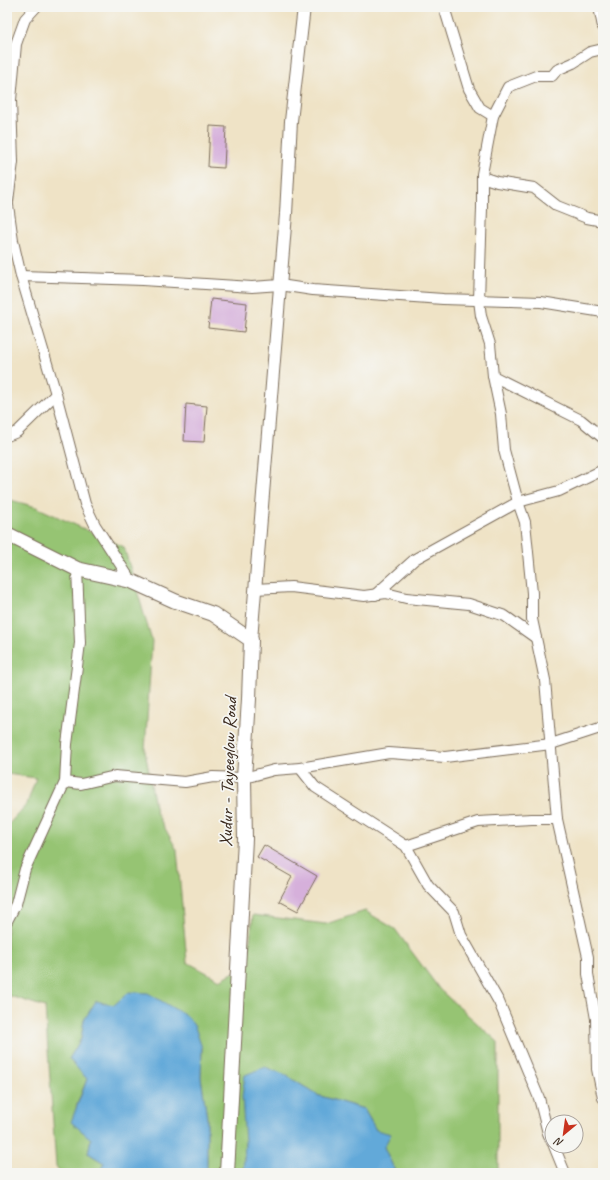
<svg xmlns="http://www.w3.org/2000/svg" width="610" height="1180" font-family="Caveat,sans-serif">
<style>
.green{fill:#96c473;stroke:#687748}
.water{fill:#62a9d9;stroke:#4e6a7c}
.building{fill:#d6b0db}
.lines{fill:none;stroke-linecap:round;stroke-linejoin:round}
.minor-casing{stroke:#7a6b59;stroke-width:12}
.tertiary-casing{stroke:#7a6b59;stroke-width:14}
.secondary-casing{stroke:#7a6b59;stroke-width:16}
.minor{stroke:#fff;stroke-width:10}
.tertiary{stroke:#fff;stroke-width:12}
.secondary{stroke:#fff;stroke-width:14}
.labels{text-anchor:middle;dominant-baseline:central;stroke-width:3.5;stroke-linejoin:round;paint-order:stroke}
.street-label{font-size:19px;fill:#3b2a1e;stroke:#f6f6f2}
</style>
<rect width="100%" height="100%" fill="#f6f6f2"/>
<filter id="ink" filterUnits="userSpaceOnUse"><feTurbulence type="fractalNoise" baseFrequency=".025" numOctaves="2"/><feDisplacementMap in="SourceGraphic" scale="8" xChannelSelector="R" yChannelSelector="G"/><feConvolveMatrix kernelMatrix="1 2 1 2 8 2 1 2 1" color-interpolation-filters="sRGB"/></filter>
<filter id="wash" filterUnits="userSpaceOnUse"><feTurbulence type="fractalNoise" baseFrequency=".012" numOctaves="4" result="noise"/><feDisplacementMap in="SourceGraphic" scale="16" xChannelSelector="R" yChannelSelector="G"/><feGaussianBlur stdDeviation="0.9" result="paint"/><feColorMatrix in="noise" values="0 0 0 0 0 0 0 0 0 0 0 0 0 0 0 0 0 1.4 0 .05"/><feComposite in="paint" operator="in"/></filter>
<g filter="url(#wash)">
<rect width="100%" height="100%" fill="#efe3c6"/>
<polygon class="green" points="7,499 36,507 124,547 152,641 145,751 156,812 177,850 187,962 220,980 247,965 253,915 326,924 365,911 395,929 440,990 498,1042 498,1173 396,1173 376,1130 364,1109 317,1095 286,1075 245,1143 243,1173 207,1173 207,1118 201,1077 202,1048 114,1005 84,1020 81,1039 69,1059 87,1079 76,1107 91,1139 88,1153 104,1163 100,1173 61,1173 56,1166 45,1007 7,995 7,826 27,804 36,778 7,774"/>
<g class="water">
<polygon points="129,992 148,993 188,1017 195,1027 202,1048 201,1077 207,1118 207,1173 100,1173 104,1163 88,1153 91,1139 71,1122 87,1079 69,1059 81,1039 84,1020 96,1001 114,1005"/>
<polygon points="265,1067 286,1075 317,1095 364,1109 376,1130 391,1134 384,1147 396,1173 243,1173 245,1143 242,1096 245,1075"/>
</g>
<g id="blocks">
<g class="building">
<polygon points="210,126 226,127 224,168 208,167"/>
<polygon points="211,299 247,303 244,332 208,328"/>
<polygon points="186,404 207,406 204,442 184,441"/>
<polygon points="264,845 317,876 298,911 279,901 292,877 257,857"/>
</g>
</g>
</g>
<g filter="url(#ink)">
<use href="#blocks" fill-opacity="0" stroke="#7a6b59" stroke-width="1"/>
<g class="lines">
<g class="minor-casing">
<g id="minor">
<polyline points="444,7 469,89 480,108 493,116"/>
<polyline points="599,7 603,27"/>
<polyline points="603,49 590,52 573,63 557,70 552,76 536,76 508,87 493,116 482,174 482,208 479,300 481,316 490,344 493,376 501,414 504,450 518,502 525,522 532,593 532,619 545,680 557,819 588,957 588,974 596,1019 597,1069 603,1098"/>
<polyline points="482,177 497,182 534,188 557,206 587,218 603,221"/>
<polyline points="7,198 13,241 21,276 56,394 85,504 95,525 131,581"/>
<polyline points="8,201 13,162 11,100 16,44 25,19 36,7"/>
<polyline points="21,276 143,280 252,287 280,285 313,290 443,299 541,302 603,312"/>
<polyline points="493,376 581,420 603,438"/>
<polyline points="7,436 17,432 56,394"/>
<polyline points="255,589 291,587 364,596 386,593 406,598 469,604 505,616 536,638"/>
<polyline points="375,595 415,559 518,502 559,491 603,470"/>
<polyline points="300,768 315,787 406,846 428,885 454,912 461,935 499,1002 539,1098 548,1133 552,1142"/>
<polyline points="65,782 81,784 115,776 185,782 213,777 244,778 274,770 300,768 389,753 445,757 551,744 603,727"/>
<polyline points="406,846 478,822 532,819 557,819"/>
<polyline points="7,921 16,904 25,869 65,782 67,744 80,643 77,569"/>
<polyline points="554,1146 565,1173"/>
</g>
</g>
<g class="tertiary-casing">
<polyline id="tertiary" points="251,640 286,214 291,121 304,7"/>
</g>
<g class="secondary-casing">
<polyline id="secondary" points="7,534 77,569 131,581 175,601 213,614 251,640 249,699 244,778 245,839 227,1173"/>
</g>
<use href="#minor" class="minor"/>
<use href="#tertiary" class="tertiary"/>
<use href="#secondary" class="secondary"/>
</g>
</g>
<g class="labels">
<g class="street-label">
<text transform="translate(228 772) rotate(-88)">Xudur - Tayeeglow Road</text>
</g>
</g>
<rect width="610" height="1180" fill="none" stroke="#f6f6f2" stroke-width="24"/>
<g transform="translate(564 1134) rotate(209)"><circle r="19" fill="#f6f6f2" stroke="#aba49d"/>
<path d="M0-3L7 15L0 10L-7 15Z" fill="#c8321e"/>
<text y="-6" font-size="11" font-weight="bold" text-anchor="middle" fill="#3b2a1e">N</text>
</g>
</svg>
